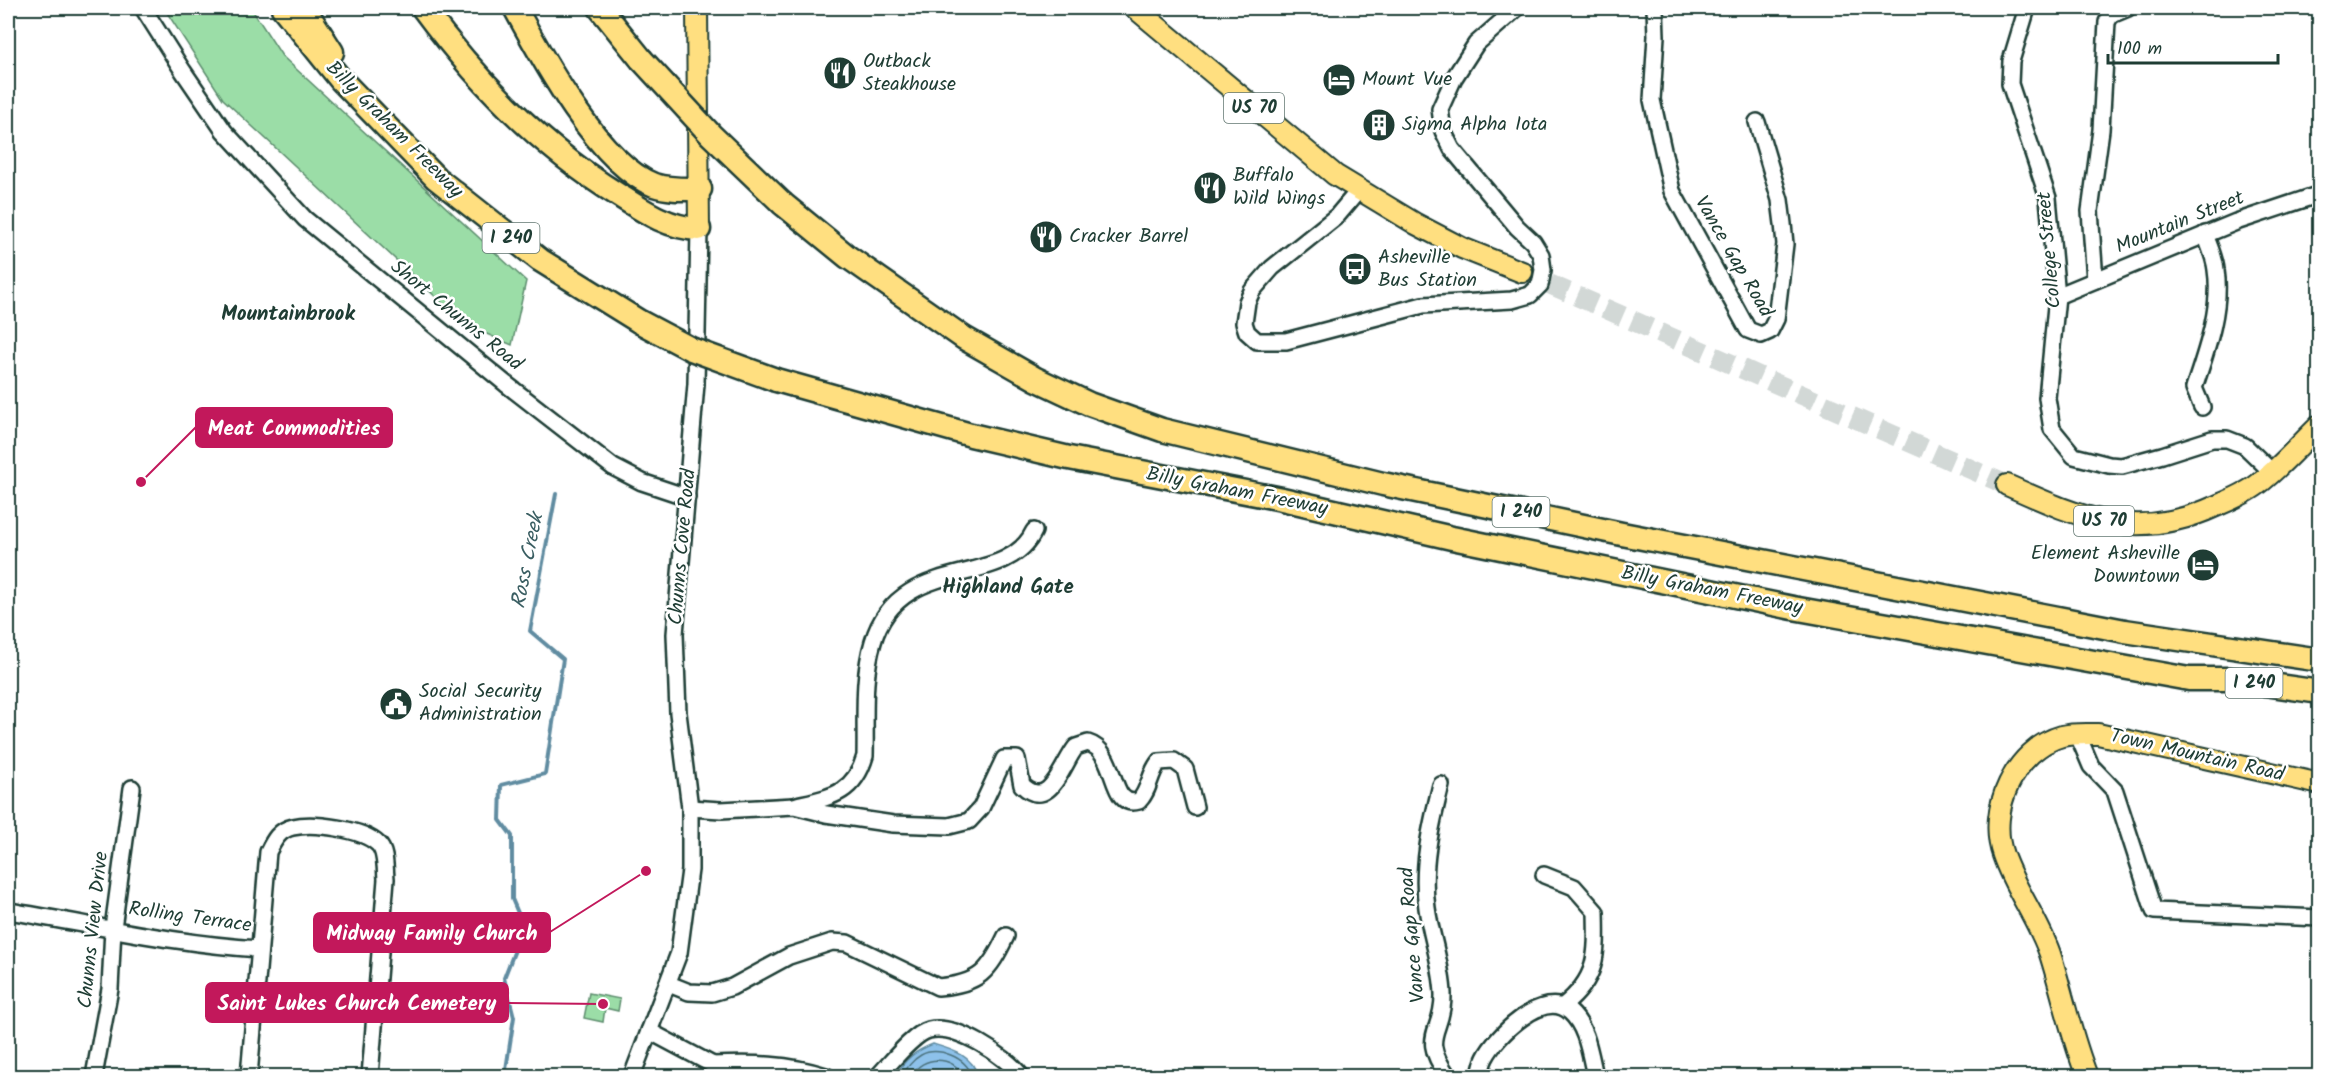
<svg xmlns="http://www.w3.org/2000/svg" width="2327" height="1084" font-family="Kalam,sans-serif">
<style>
.green{fill:#9bdda7;stroke:#5d8d6e;stroke-width:1.5}
.water{fill:#8dc1ea;stroke:#618ca1;stroke-width:1.5}
.lines{fill:none;stroke-linecap:round;stroke-linejoin:round}
.shore{stroke:#4b727d;stroke-width:1.5}
.stream{stroke:#618ca1;stroke-width:4}
.major-tunnel{stroke:#d2d8d6;stroke-width:20;stroke-dasharray:20 10;stroke-linecap:butt}
.minor-casing{stroke:#1f3d34;stroke-width:20}
.major-casing{stroke:#1f3d34;stroke-width:24}
.highway-casing{stroke:#1f3d34;stroke-width:27}
.minor{stroke:#fff;stroke-width:15}
.major{stroke:#ffdf80;stroke-width:20}
.highway{stroke:#ffdf80;stroke-width:22}
.highway-bridge-casing{stroke:#1f3d34;stroke-width:27;stroke-linecap:butt}
.highway-bridge{stroke:#ffdf80;stroke-width:22}
.labels{text-anchor:middle;dominant-baseline:central;stroke-width:5;stroke-linejoin:round;paint-order:stroke}
.shield{fill:#fff;stroke:#627771;stroke-width:1.5}
.shield-label{font-size:18px;font-weight:bold;fill:#1f3d34}
.poi-label{font-size:20px;fill:#1f3d34;stroke:#fff;text-anchor:start}
.street-label{font-size:20px;fill:#1f3d34;stroke:#fff}
.neighbourhood-label{font-size:21px;font-weight:bold;fill:#1f3d34;stroke:#fff}
.water-label{font-size:21px;font-style:italic;fill:#3a5e62;stroke:#fff}
.leader{fill:none;stroke:#c2185b;stroke-width:2}
.callout-dot{fill:#c2185b;stroke:#fff;stroke-width:2}
.callout{fill:#c2185b;stroke:#c2185b;stroke-width:2}
.callout-label{font-size:21px;text-anchor:middle;font-weight:bold;fill:#fff}
</style>
<rect width="100%" height="100%" fill="#fff"/>
<filter id="ink" filterUnits="userSpaceOnUse"><feTurbulence type="fractalNoise" baseFrequency=".0167" numOctaves="2"/><feDisplacementMap in="SourceGraphic" scale="12" xChannelSelector="R" yChannelSelector="G"/><feConvolveMatrix kernelMatrix="1 2 1 2 8 2 1 2 1" color-interpolation-filters="sRGB"/></filter>
<g filter="url(#ink)">
<g class="green">
<polygon points="164,8 251,8 282,56 526,281 512,345 466,325 223,99"/>
<polygon points="589,993 620,999 618,1011 605,1008 603,1022 584,1018"/>
</g>
<path class="water" d="M933 1044C953 1050 972 1055 978 1076H895C905 1059 915 1051 933 1044Z"/>
<g class="lines">
<g class="shore">
<path d="M902 1076C907 1068 912 1060 921 1055 938 1046 966 1057 972 1076"/>
<path d="M911 1076C924 1055 951 1055 964 1076"/>
</g>
<polyline class="stream" points="505,1076 514,1017 504,978 524,927 512,899 512,836 500,820 501,785 545,774 563,659 530,631 556,494"/>
<polyline class="major-tunnel" points="1522,272 2007,485"/>
<g class="minor-casing">
<g id="minor">
<polyline points="143,8 183,71 224,131 305,219 506,384 613,467 642,482 687,497"/>
<polyline points="1655,8 1656,36 1652,100 1672,191 1748,330 1761,335 1770,331 1776,319 1785,244 1783,224 1780,200 1757,122"/>
<polyline points="2027,8 2011,61 2010,84 2048,198 2057,296 2047,398 2052,429 2074,456 2109,465 2122,466 2162,455 2212,439 2227,439 2245,446 2272,472"/>
<polyline points="1359,190 1337,216 1272,268 1252,291 1247,302 1244,323 1247,332 1257,341 1286,341 1423,305 1512,300 1530,295 1540,285 1543,270 1541,255 1533,242 1517,227 1452,149 1443,131 1440,109 1454,78 1476,44 1517,8"/>
<polyline points="2095,280 2090,211 2101,130 2107,22 2111,15 2128,8"/>
<polyline points="2057,296 2236,222 2320,194"/>
<path d="M2202 407 2194 388C2206 352 2222 308 2216 270 2215 258 2209 246 2205 234"/>
<polyline points="2077,733 2091,766 2115,791 2154,911 2320,918"/>
<path d="M1441 785C1431 825 1421 867 1427 908 1431 937 1442 965 1443 994 1444 1034 1418 1034 1448 1076"/>
<path d="M797 805C831 797 854 794 865 756 866 720 862 678 873 642 899 552 1006 591 1034 531"/>
<path d="M690 808 721 810 794 806 826 814 893 824 949 826 969 821 981 808 1004 759H1017L1022 785C1050 812 1062 764 1076 747L1088 743C1119 752 1108 810 1139 801 1150 790 1149 774 1159 762L1174 761 1185 769 1195 807"/>
<path d="M1544 875 1574 887 1596 912C1597 955 1598 978 1563 1006"/>
<path d="M8 911C91 924 174 944 259 949"/>
<path d="M669 984 689 992 712 993 732 987 789 956 832 942 847 943 938 987C979 984 989 972 1006 936"/>
<polyline points="649,1031 713,1065"/>
<polyline points="94,1076 110,989 113,928 132,788"/>
<path d="M249 1076 268 852C274 840 279 830 293 827 313 822 363 829 378 844 386 851 385 868 386 879L370 1076"/>
<polyline points="632,1076 679,953 690,870 690,808 678,713 675,634 696,384 699,229"/>
<path d="M716 1076 713 1065C753 1063 788 1064 826 1076"/>
<path d="M878 1076C890 1064 913 1034 929 1030 956 1023 1006 1056 1021 1076"/>
<path d="M1480 1076C1481 1071 1482 1064 1485 1058 1496 1036 1544 988 1570 1012 1587 1027 1590 1055 1595 1076"/>
</g>
</g>
<g class="major-casing">
<g id="major">
<polyline points="697,8 699,229"/>
<polyline points="1135,8 1335,175 1416,224 1462,248 1522,272"/>
<path d="M2007 485C2081 518 2136 543 2216 506 2230 500 2245 494 2257 485 2280 468 2299 445 2320 425"/>
<path d="M2087 1076C2071 1036 2063 995 2050 954 2038 919 2015 890 2003 855 1987 810 2015 749 2062 736 2074 733 2086 734 2098 734L2320 784"/>
</g>
</g>
<g class="highway-casing">
<g id="highway">
<polyline points="283,8 341,80 436,178 540,260 640,322"/>
<polyline points="304,8 332,52"/>
<path d="M423 8C477 81 542 148 620 196 645 212 669 228 699 229"/>
<path d="M515 8C542 58 599 164 654 185 669 190 685 189 700 189"/>
<polyline points="600,8 641,59"/>
<polyline points="783,204 848,257 964,338 1036,379 1089,404 1162,430 1383,484 1622,534 2125,631 2320,660"/>
<polyline points="776,380 971,435 1069,458 1282,499 1452,538 1793,608 2189,679 2230,679 2320,692"/>
</g>
</g>
<use href="#minor" class="minor"/>
<use href="#major" class="major"/>
<use href="#highway" class="highway"/>
<g class="highway-bridge-casing">
<g id="highway-bridge">
<polyline points="641,59 711,135 783,204"/>
<polyline points="640,322 691,349 776,380"/>
</g>
</g>
<use href="#highway-bridge" class="highway-bridge"/>
</g>
</g>
<defs>
<g id="restaurant-disc" transform="scale(1.725)"><circle r="9.5" fill="#1f3d34" stroke="#fff"/><path d="M-5-6h1v4h1v-4h1v4h1v-4h1v5L-1.5 .5V6h-2V.5L-5-1ZM5-6V6H3V1.5H1.5Q1.5-4 5-6Z" fill="#fff"/></g>
<g id="hotel-disc" transform="scale(1.725)"><circle r="9.5" fill="#1f3d34" stroke="#fff"/><path d="M-6-4.5h1.5V1H6V5H4.5V3h-9V5H-6ZM-4 0a1.8 1.8 0 1 1 3.6 0ZM.5 0V-2.5h3Q6-2.5 6 0Z" fill="#fff"/></g>
<g id="building-disc" transform="scale(1.725)"><circle r="9.5" fill="#1f3d34" stroke="#fff"/><path d="M-4-6H4V6H1V3H-1V6H-4ZM-2.5-4.3h1.7v1.8h-1.7ZM.8-4.3h1.7v1.8H.8ZM-2.5-1h1.7V.8h-1.7ZM.8-1h1.7V.8H.8Z" fill="#fff"/></g>
<g id="bus-disc" transform="scale(1.725)"><circle r="9.5" fill="#1f3d34" stroke="#fff"/><path d="M-5-6H5V4H4V6H2V4H-2V6H-4V4H-5ZM-3.5-4V0h7V-4ZM-3.5 1.2v1.5H-2V1.2ZM2 1.2v1.5H3.5V1.2Z" fill="#fff"/></g>
<g id="civic-disc" transform="scale(1.725)"><circle r="9.5" fill="#1f3d34" stroke="#fff"/><path d="M-.6-6.5H3V-4.5H.6V-3L4-1V1h2V6H-6V1h2V-1L-.6-3ZM-1.2 2.5V6h2.4V2.5Z" fill="#fff"/></g>
</defs>
<g fill-rule="evenodd">
<use href="#restaurant-disc" x="840" y="73"/>
<use href="#hotel-disc" x="1339" y="80"/>
<use href="#building-disc" x="1379" y="125"/>
<use href="#restaurant-disc" x="1210" y="188"/>
<use href="#restaurant-disc" x="1046" y="237"/>
<use href="#bus-disc" x="1355" y="269"/>
<use href="#hotel-disc" x="2203" y="565"/>
<use href="#civic-disc" x="396" y="704"/>
</g>
<g class="labels">
<g class="shield">
<rect x="1224" y="93" width="60" height="30" rx="4.5"/>
<rect x="482.5" y="223" width="57" height="30" rx="4.5"/>
<rect x="1492.5" y="497" width="57" height="30" rx="4.5"/>
<rect x="2074" y="506" width="60" height="30" rx="4.5"/>
<rect x="2225.5" y="668" width="57" height="30" rx="4.5"/>
</g>
<g class="shield-label">
<text x="1254" y="108">US 70</text>
<text x="511" y="238">I 240</text>
<text x="1521" y="512">I 240</text>
<text x="2104" y="521">US 70</text>
<text x="2254" y="683">I 240</text>
</g>
<g class="poi-label">
<text x="863" y="62">Outback<tspan x="863" dy="23">Steakhouse</tspan></text>
<text x="1362" y="80">Mount Vue</text>
<text x="1402" y="125">Sigma Alpha Iota</text>
<text x="1233" y="176">Buffalo<tspan x="1233" dy="23">Wild Wings</tspan></text>
<text x="1069" y="237">Cracker Barrel</text>
<text x="1378" y="258">Asheville<tspan x="1378" dy="23">Bus Station</tspan></text>
<text x="2180" y="554" text-anchor="end">Element Asheville<tspan x="2180" dy="23">Downtown</tspan></text>
<text x="419" y="692">Social Security<tspan x="419" dy="23">Administration</tspan></text>
</g>
<g class="street-label">
<text transform="translate(394 130) rotate(45)">Billy Graham Freeway</text>
<text transform="translate(2180 223) rotate(-22)">Mountain Street</text>
<text transform="translate(2050 250) rotate(-95)">College Street</text>
<text transform="translate(1733 257) rotate(60)">Vance Gap Road</text>
<text transform="translate(456 316) rotate(39)">Short Chunns Road</text>
<text transform="translate(1237 492) rotate(11)">Billy Graham Freeway</text>
<text transform="translate(683 547) rotate(-85)">Chunns Cove Road</text>
<text transform="translate(1712 591) rotate(11)">Billy Graham Freeway</text>
<text transform="translate(2197 756) rotate(13)">Town Mountain Road</text>
<text transform="translate(190 918) rotate(8)">Rolling Terrace</text>
<text transform="translate(94 930) rotate(-84)">Chunns View Drive</text>
<text transform="translate(1413 935) rotate(-95)">Vance Gap Road</text>
</g>
<g class="neighbourhood-label">
<text x="288" y="314">Mountainbrook</text>
<text x="1008" y="587">Highland Gate</text>
</g>
<g class="water-label">
<text transform="translate(528 561) rotate(-79)">Ross Creek</text>
</g>
</g>
<path class="leader" d="M141 482L196 427M646 871L550 932M603 1004L508 1003"/>
<g class="callout-dot">
<circle cx="141" cy="482" r="6"/>
<circle cx="646" cy="871" r="6"/>
<circle cx="603" cy="1004" r="6"/>
</g>
<g class="callout">
<rect x="196" y="408" width="196" height="39" rx="6"/>
<rect x="314" y="913" width="236" height="39" rx="6"/>
<rect x="206" y="983" width="302" height="39" rx="6"/>
</g>
<g class="callout-label">
<text x="294" y="435">Meat Commodities</text>
<text x="432" y="940">Midway Family Church</text>
<text x="357" y="1010">Saint Lukes Church Cemetery</text>
</g>
<rect width="2327" height="1084" fill="none" stroke="#fff" stroke-width="30"/>
<rect x="15" y="15" width="2297" height="1054" fill="none" stroke="#1f3d34" stroke-width="2" filter="url(#ink)"/>
<path d="M2108 54v9h170v-9" fill="none" stroke="#1f3d34" stroke-width="3"/>
<text x="2117" y="54" font-size="18" fill="#1f3d34" stroke="#ffffff" stroke-width="4.5" paint-order="stroke">100 m</text>
</svg>
